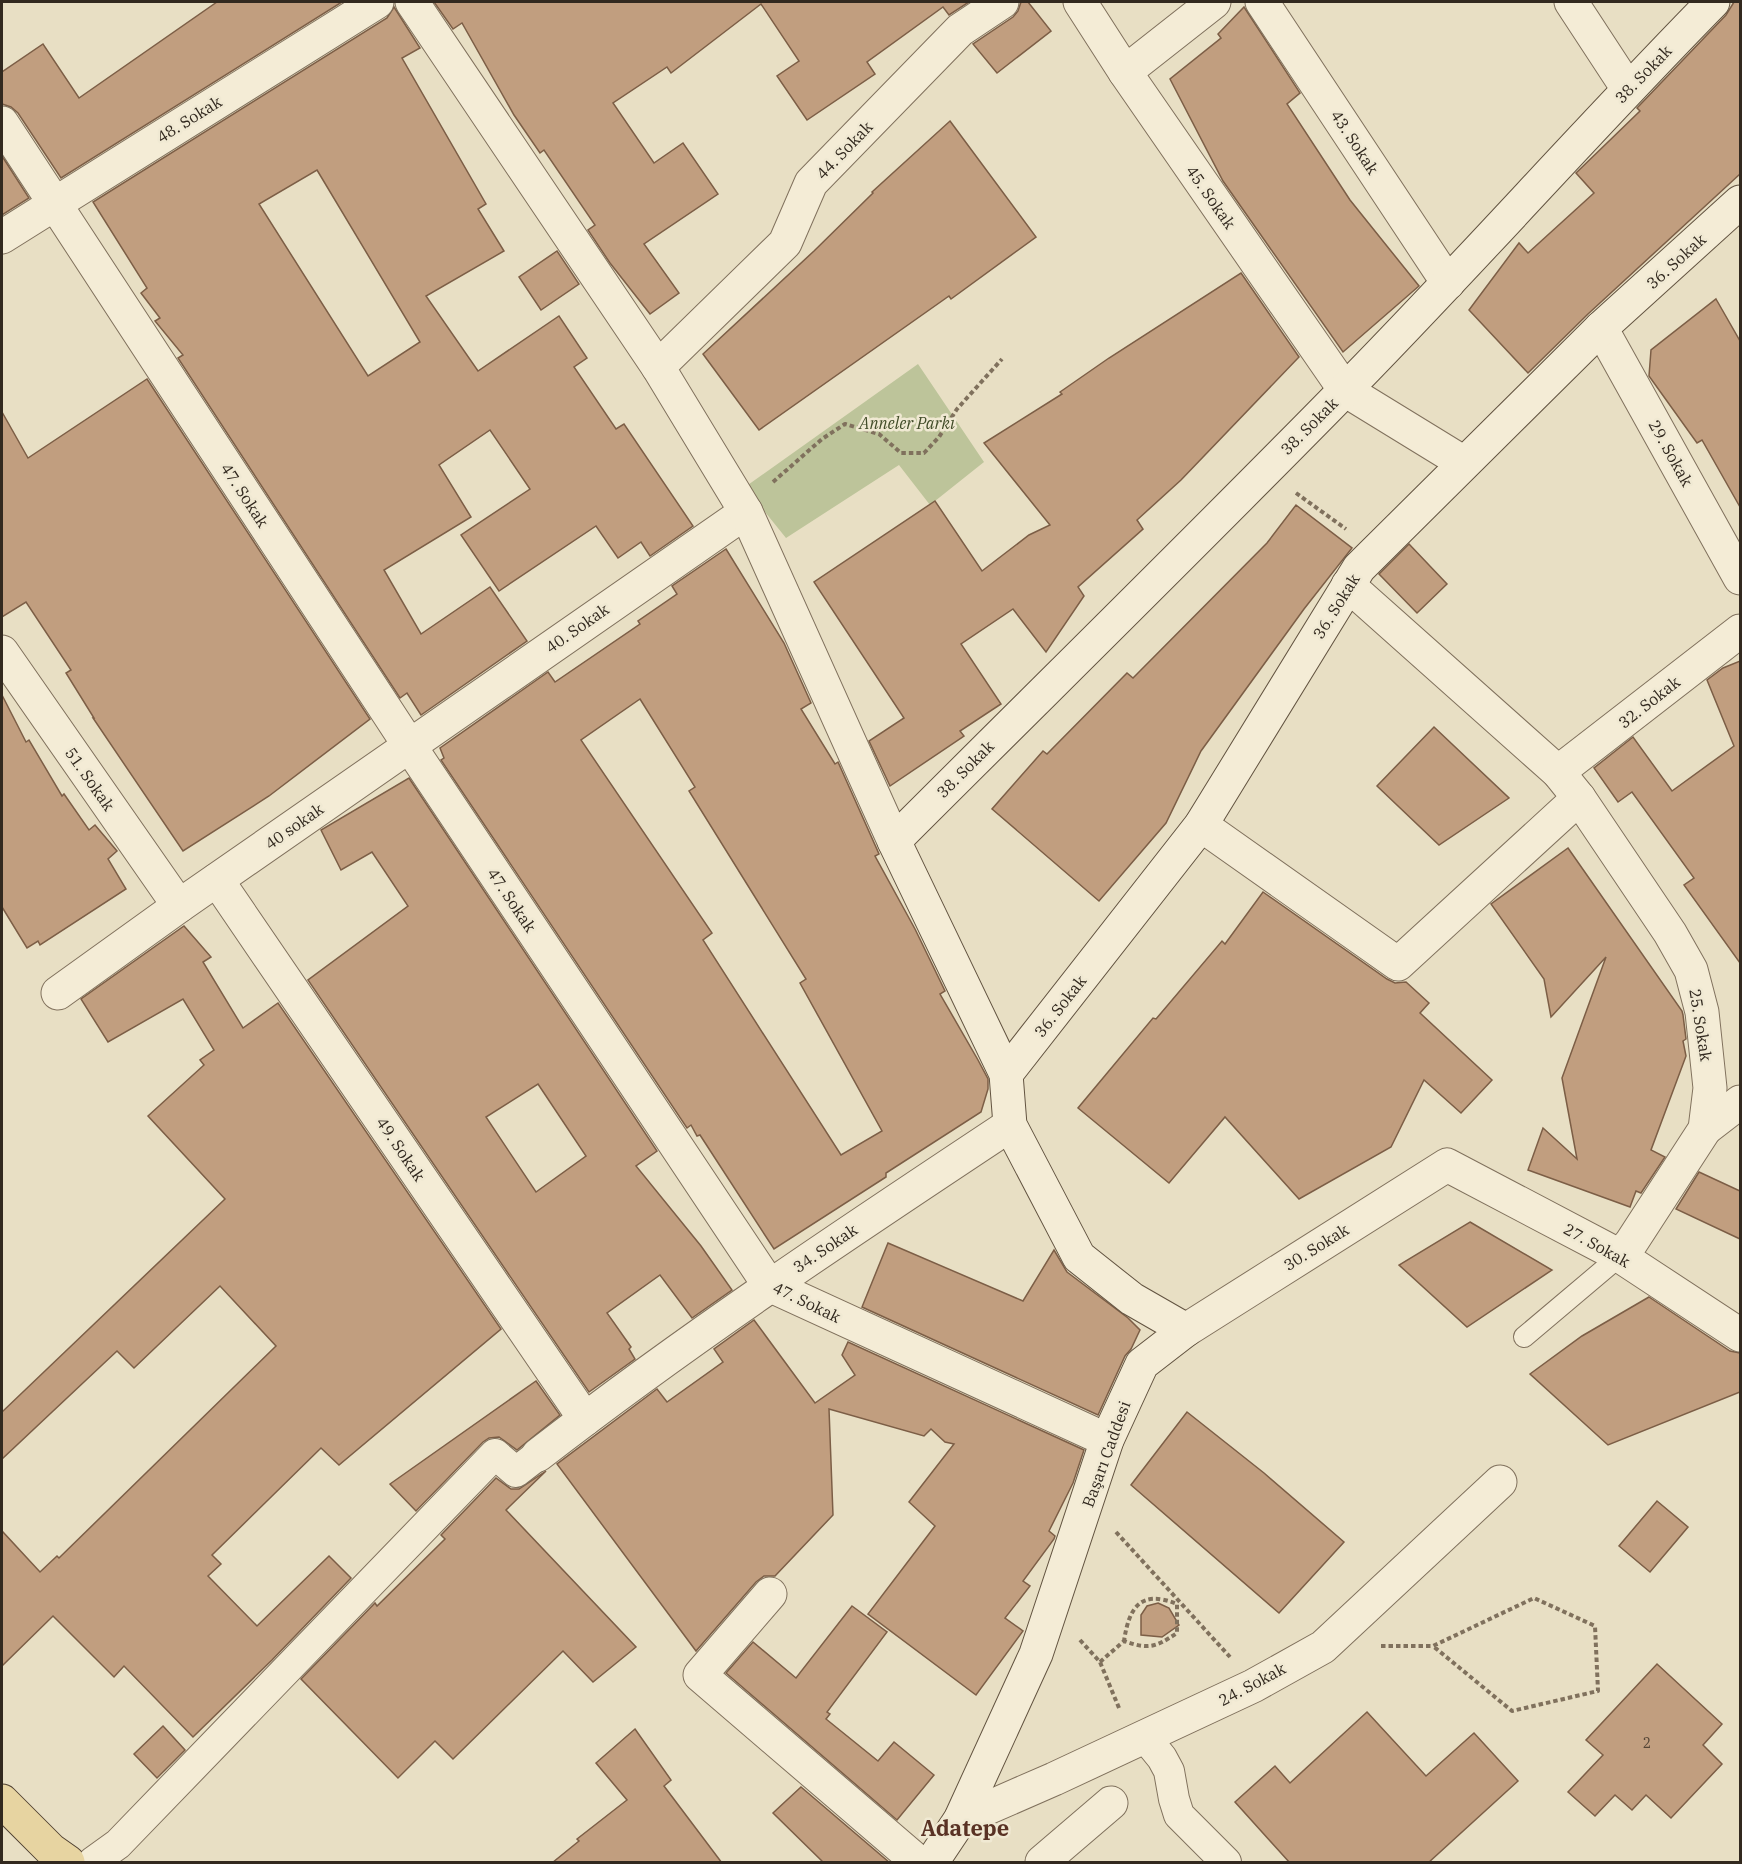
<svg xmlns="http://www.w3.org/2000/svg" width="1742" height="1864" font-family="'IBM Plex Serif',serif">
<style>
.green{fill:#bdc49a}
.building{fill:#c19e7f;stroke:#7c5e46;stroke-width:1.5;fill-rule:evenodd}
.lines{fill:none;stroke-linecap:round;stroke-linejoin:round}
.service-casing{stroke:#80715d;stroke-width:22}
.pedestrian-casing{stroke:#80715d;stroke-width:32}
.minor-casing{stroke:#80715d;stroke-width:35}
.tertiary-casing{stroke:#80715d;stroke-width:35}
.secondary-casing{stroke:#625340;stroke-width:35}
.primary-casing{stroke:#4f4031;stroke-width:35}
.path{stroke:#80715d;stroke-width:4;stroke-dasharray:4.5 3;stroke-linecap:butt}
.service{stroke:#f4ecd6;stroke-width:20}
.pedestrian{stroke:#f4ecd6;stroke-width:30}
.minor{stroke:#f4ecd6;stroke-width:33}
.tertiary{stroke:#f4ecd6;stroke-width:33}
.secondary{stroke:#f4ecd6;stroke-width:33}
.primary{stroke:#e7d4a1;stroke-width:33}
.labels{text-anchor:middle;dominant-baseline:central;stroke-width:5;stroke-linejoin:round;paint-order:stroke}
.number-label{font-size:14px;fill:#564637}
.street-label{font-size:16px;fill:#32291f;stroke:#f0e9d3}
.park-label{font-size:16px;font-style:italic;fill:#414c28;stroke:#f0e9d3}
.district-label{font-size:22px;font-weight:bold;fill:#593224;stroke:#f0e9d3}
</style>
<rect width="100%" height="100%" fill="#e8dfc4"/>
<polygon class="green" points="918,364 984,462 930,505 899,465 786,538 745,487"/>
<g class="building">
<polygon points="217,2 342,2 61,178 18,113 11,107 2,104 2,72 43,44 79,98"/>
<polygon points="434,2 969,2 949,15 943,7 867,62 875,74 807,120 777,76 799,61 761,4 671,73 667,67 613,103 654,163 683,143 718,194 644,244 679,293 650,314 610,263 588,230 595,225 544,150 540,153 514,115 462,23 453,29"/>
<polygon points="1021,2 1028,2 1051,31 997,73 973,44 1013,17 1018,11"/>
<polygon points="1734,2 1740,2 1740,174 1588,314 1528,373 1469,310 1519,243 1528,253 1594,193 1576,173 1640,111 1637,108 1726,15"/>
<path d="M394 7 420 48 402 58 486 204 478 209 504 251 426 296 478 371 559 316 587 358 574 367 616 429 624 424 693 526 650 556 641 542 618 558 596 526 499 591 461 535 530 489 490 430 439 465 471 517 384 570 421 634 490 587 527 641 421 715 407 693 400 698 178 358 183 355 155 321 160 318 141 293 147 288 93 202 387 18ZM317 170 420 342 368 376 259 204Z"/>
<polygon points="1244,7 1300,93 1287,104 1350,200 1419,286 1343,352 1223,181 1170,79 1221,38 1218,34"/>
<polygon points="950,121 1036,237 951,299 949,296 759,430 703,354 814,251 873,193 872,192"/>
<polygon points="2,156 29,198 2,215"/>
<polygon points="557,251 579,284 541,310 519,277"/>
<polygon points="1241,273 1299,357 1181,480 1137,520 1143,529 1078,587 1084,596 1046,652 1013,609 961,644 1001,704 960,731 964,736 890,786 869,741 904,718 814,582 935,501 982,571 1029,535 1050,525 984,443 1062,394 1060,392 1109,358"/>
<polygon points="1716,299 1740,341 1740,507 1702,440 1697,443 1649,376 1651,350"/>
<polygon points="147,379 370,719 269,796 183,851 93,718 94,718 66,673 71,670 26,602 2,617 2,412 28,458"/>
<polygon points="1296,505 1352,548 1304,609 1201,751 1166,823 1099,901 992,809 1043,751 1047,754 1127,673 1133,678 1267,543"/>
<polygon points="1409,544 1447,584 1417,613 1379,574"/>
<path d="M726 549 784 643 811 703 801 709 835 764 838 762 879 854 875 856 915 929 945 991 940 994 978 1060 988 1079V1089L981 1112 886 1173V1177L774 1249 700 1135 697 1136 691 1125 687 1128 441 760 444 758 440 748 548 672 555 682 640 624 638 621 677 594 672 586ZM640 699 695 787 689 791 806 979 800 983 882 1131 841 1155 703 940 712 933 581 740Z"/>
<polygon points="1740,661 1740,963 1684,885 1694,878 1632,792 1618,802 1594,768 1633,737 1672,791 1734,746 1707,680 1723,668"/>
<polygon points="2,695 26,742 29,740 62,796 64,794 89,830 95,825 117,851 108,859 126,889 40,945 38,941 27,948 2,907"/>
<polygon points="1434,727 1509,798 1439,845 1377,786"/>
<path d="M409 778 657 1151 636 1166 701 1246 732 1290 692 1318 660 1275 607 1313 631 1347 629 1349 635 1359 589 1392 308 980 408 906 372 852 341 870 321 830ZM538 1084 586 1156 536 1192 486 1117Z"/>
<polygon points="1568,848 1682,1011 1683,1015 1686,1039 1683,1041 1686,1056 1651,1150 1665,1157 1641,1193 1636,1191 1630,1207 1528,1170 1543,1128 1577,1159 1562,1078 1606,957 1551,1017 1544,979 1491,904"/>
<polygon points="1263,892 1387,979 1395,983 1406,982 1429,1003 1420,1013 1492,1080 1461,1113 1424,1080 1391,1147 1299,1199 1225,1117 1169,1183 1078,1108 1153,1018 1156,1019 1222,941 1225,944"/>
<polygon points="184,926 211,957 203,962 243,1028 278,1003 501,1329 339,1465 321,1448 212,1555 221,1564 208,1576 257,1626 329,1556 351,1578 272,1660 193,1737 124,1666 114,1677 53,1616 2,1666 2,1531 40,1572 57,1556 59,1558 276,1346 220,1286 134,1368 117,1351 2,1459 2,1412 225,1199 148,1116 204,1065 200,1060 214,1050 183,999 108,1042 81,999"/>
<polygon points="1699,1172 1740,1191 1740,1239 1676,1209"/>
<polygon points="1470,1222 1552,1270 1467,1327 1399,1265"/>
<polygon points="888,1243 1023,1301 1054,1250 1067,1272 1128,1318 1140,1330 1131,1349 1125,1356 1098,1415 862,1307"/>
<polygon points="1649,1297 1730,1351 1740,1353 1740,1392 1608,1445 1530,1374 1582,1336"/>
<polygon points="754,1320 815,1403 855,1375 842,1355 848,1342 1084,1450 1073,1483 1049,1531 1055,1536 1054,1539 1023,1581 1030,1586 1005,1618 1023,1631 976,1695 868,1614 935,1526 909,1502 954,1444 945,1442 931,1429 924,1436 829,1409 833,1515 775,1576 764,1576 756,1582 696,1651 557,1464 657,1389 667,1402 723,1362 714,1349"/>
<polygon points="536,1381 560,1415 517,1450 499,1437 489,1438 483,1442 416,1511 390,1484"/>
<polygon points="1187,1412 1264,1473 1344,1542 1279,1613 1131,1485"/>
<polygon points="546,1471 506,1510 636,1647 593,1682 563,1651 453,1759 435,1741 398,1778 301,1679 375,1603 377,1606 445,1539 441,1535 496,1478 511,1489 519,1489"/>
<polygon points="1657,1501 1688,1527 1650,1572 1619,1546"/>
<polygon points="1158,1603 1169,1608 1179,1625 1162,1637 1141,1635 1141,1615 1147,1606"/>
<polygon points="852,1606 887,1632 827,1712 830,1714 826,1719 878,1761 894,1742 934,1775 897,1820 726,1673 753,1642 796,1678"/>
<polygon points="1657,1664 1722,1724 1703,1745 1722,1764 1671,1818 1646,1795 1632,1810 1615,1795 1595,1816 1568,1792 1603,1755 1586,1740"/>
<polygon points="1367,1712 1426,1776 1474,1733 1518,1781 1428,1863 1290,1863 1235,1802 1275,1766 1290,1783"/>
<polygon points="163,1726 185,1750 157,1778 134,1754"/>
<polygon points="635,1729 671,1780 664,1786 722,1863 552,1863 579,1841 577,1839 627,1800 596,1763"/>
<polygon points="801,1787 890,1863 824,1863 773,1813"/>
</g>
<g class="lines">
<g class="service-casing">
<polyline id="service" points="1524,1337 1620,1256"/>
</g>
<g class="pedestrian-casing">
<g id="pedestrian">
<polyline points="1145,1737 1162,1758 1169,1771 1174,1799 1179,1815 1226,1862"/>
<polyline points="93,1862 118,1844 495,1454 516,1472 538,1455"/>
</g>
</g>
<g class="minor-casing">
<g id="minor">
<polyline points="1080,2 1125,72 1345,390 1464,463"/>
<polyline points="1262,2 1448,283"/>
<polyline points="1571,2 1628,89"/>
<polyline points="1125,72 1214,2"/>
<polyline points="2,123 409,745 769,1285 1107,1440"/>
<polyline points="2,237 377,2"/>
<polyline points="1601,328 1740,578"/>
<polyline points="658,367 785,243 811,183 960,30 1002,2"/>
<polyline points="1348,585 1558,772 1579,798 1670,933 1691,970 1702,1012 1710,1088 1705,1129 1631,1243 1620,1256"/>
<polyline points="2,652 179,906"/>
<polyline points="1558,772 1740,631"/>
<polyline points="1201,825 1398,964 1579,798"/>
<polyline points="217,880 585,1419"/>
<polyline points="58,993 179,906 746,512"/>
<polyline points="1705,1129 1740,1102"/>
<path d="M538 1455C690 1337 850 1231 1010 1125"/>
<polyline points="770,1594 700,1675 918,1862"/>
<polyline points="960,1820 1054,1779 1253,1686 1323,1647 1500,1482"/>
<polyline points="1042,1862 1111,1803"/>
</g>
</g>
<g class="tertiary-casing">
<g id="tertiary">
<polyline points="412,2 658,367 746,512 894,841"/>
<polyline points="1186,1330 1447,1165 1620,1256 1740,1335"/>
</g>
</g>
<g class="secondary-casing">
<g id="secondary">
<polyline points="1006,1074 1201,825 1359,568 1601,328 1740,202"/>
<path d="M932 1862 960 1820 1036 1654 1107 1440 1142 1364 1186 1330 1132 1299 1079 1257 1010 1125 1006 1074 894 841C1044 691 1196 542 1344 391 1470 263 1588 129 1713 2"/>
</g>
</g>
<g class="primary-casing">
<polyline id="primary" points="2,1801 51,1850 68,1862"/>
</g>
<g class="path">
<polyline points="773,482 822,439 845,424 879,434 901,453 924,453 939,437 957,409 1002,359"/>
<polyline points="1296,493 1346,529"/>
<polyline points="1116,1532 1230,1657"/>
<polyline points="1080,1640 1100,1662 1119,1708"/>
<polyline points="1381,1646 1433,1646 1534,1598 1595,1626 1598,1691 1512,1711 1433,1646"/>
<path d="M1100 1662 1124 1641C1149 1650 1156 1647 1177 1633V1604C1140 1589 1129 1608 1124 1641"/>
</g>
<use href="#service" class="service"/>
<use href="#pedestrian" class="pedestrian"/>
<use href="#minor" class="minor"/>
<use href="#tertiary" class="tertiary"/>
<use href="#secondary" class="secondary"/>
<use href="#primary" class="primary"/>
</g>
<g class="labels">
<g class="number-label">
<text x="1647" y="1743">2</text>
</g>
<g class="street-label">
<text transform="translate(1643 74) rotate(-46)">38. Sokak</text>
<text transform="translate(189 119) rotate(-32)">48. Sokak</text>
<text transform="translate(1355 142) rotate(57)">43. Sokak</text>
<text transform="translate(844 150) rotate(-46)">44. Sokak</text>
<text transform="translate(1211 197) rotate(55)">45. Sokak</text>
<text transform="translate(1676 261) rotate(-42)">36. Sokak</text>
<text transform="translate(1309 426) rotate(-45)">38. Sokak</text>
<text transform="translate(1671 453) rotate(61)">29. Sokak</text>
<text transform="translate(245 495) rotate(57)">47. Sokak</text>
<text transform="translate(1336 606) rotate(-58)">36. Sokak</text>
<text transform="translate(577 628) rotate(-35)">40. Sokak</text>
<text transform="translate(1649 702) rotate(-38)">32. Sokak</text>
<text transform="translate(965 769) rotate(-45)">38. Sokak</text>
<text transform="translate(90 779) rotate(55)">51. Sokak</text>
<text transform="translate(294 826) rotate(-35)">40 sokak</text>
<text transform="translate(512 900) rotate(56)">47. Sokak</text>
<text transform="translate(1060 1006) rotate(-52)">36. Sokak</text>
<text transform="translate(1701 1025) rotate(81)">25. Sokak</text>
<text transform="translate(401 1149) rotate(56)">49. Sokak</text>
<text transform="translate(1597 1245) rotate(29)">27. Sokak</text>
<text transform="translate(1316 1247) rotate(-32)">30. Sokak</text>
<text transform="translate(825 1248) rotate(-34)">34. Sokak</text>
<text transform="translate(807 1302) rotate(26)">47. Sokak</text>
<text transform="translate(1106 1454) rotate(-70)">Başarı Caddesi</text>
<text transform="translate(1252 1684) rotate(-28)">24. Sokak</text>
</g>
<g class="park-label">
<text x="907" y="423">Anneler Parkı</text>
</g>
<g class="district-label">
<text x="965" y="1827">Adatepe</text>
</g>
</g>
<rect width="1742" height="1864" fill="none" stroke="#32291f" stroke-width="6"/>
</svg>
